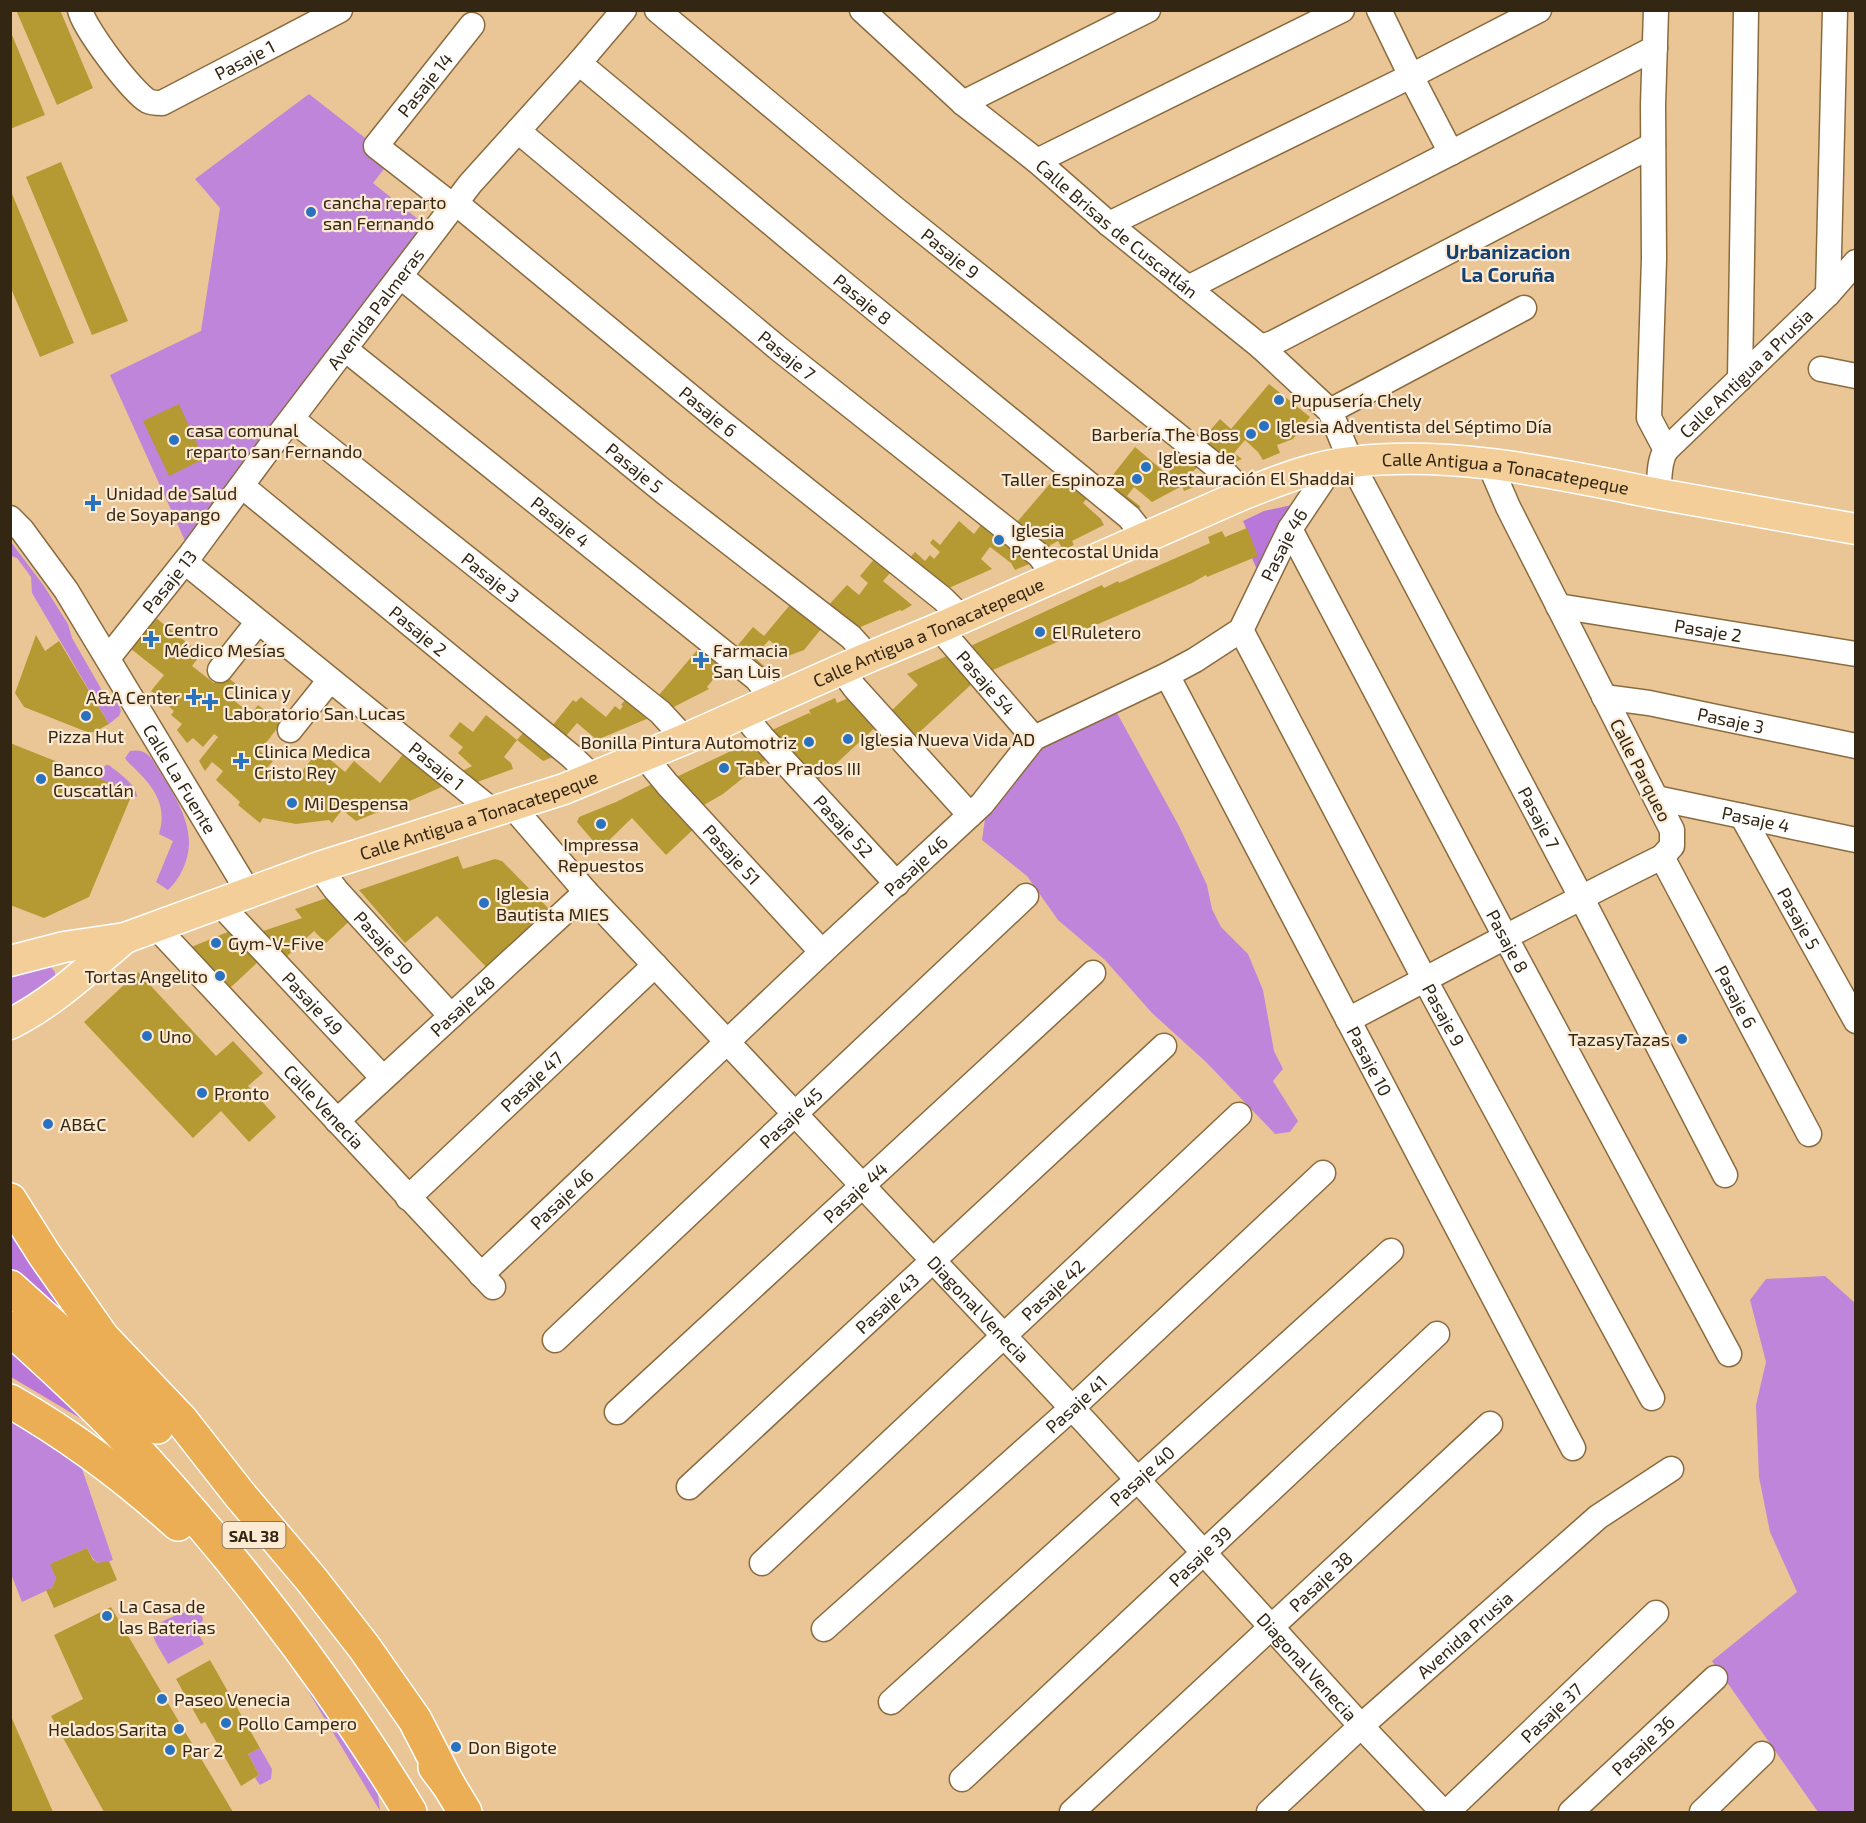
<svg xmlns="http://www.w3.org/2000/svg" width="1866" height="1823" font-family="'Exo 2',sans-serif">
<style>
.green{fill:#bf85db}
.forest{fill:#b978d9}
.building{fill:#b59a33}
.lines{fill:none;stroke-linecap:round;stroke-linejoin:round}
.minor-casing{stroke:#8b6b3e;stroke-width:27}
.major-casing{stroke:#fff;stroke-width:33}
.highway-casing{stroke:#fff;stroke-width:36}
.minor{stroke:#fff;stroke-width:24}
.major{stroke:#f4ce98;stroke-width:30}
.highway{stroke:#ecae54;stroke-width:33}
.poi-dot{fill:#2971c1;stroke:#fdead3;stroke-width:2}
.labels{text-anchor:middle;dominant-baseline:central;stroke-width:4.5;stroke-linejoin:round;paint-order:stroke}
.shield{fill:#fdead3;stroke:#70614d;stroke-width:1.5}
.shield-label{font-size:16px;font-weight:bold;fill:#332613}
.street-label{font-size:18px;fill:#332613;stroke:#fdead3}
.poi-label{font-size:18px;fill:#332613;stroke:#fdead3;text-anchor:start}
.neighbourhood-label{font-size:20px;font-weight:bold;fill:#134174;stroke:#fdead3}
</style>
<rect width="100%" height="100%" fill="#eac697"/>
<g class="green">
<polygon points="309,94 392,159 373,183 434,232 191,554 110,375 201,331 220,208 195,179"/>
<polygon points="11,542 44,586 68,624 72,638 103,692 118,702 121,711 119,716 109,724 32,593 31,577 17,558 11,556"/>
<polygon points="1117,713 1179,826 1207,885 1212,909 1221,927 1248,954 1263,990 1274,1051 1283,1069 1273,1081 1298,1121 1290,1132 1275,1134 1206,1062 1152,1013 1105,960 1058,920 1027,876 982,840 986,812 1025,755 1096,719"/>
<path d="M130 751C136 750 142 750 147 754 152 758 155 764 158 769 172 791 190 818 189 845 188 862 180 879 168 890L156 882 173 841 159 834C169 801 149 782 127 761L125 758Z"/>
<path d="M106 765H109C118 773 137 784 137 797L132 795 133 792 99 779 102 769Z"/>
<polygon points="48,964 55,972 55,977 11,1010 11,975"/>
<polygon points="1825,1276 1855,1303 1855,1812 1818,1812 1712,1661 1797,1592 1770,1532 1759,1477 1756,1405 1766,1362 1750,1300 1766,1279"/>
<path d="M10 1410 76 1451 113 1560C96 1566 95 1563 87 1548L51 1564 56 1578 52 1588 22 1602 11 1574Z"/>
<path d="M192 1610 202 1616 203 1620 197 1631 204 1644 168 1664C164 1655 154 1643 153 1634 151 1622 182 1613 192 1610Z"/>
<polygon points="283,1649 377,1785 380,1811"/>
<polygon points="260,1748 272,1769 271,1779 260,1785 255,1778 259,1775 248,1754"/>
</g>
<g class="forest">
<polygon points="1306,502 1262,581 1252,558 1257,555 1243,521 1264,511"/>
<polygon points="10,1209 90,1346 11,1269"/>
<polygon points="10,1345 117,1440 11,1377"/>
</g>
<g class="building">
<polygon points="16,10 60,10 93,88 57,105"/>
<polygon points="10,30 45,115 10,129"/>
<polygon points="61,162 128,321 92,335 26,177"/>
<polygon points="10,189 74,343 40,357 10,286"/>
<polygon points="1269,384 1310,417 1293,439 1277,445 1280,453 1263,460 1258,452 1245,440 1234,453 1242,459 1224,467 1200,442 1220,419 1231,429"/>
<polygon points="179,404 204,459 169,476 143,421"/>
<polygon points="1135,447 1167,474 1190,447 1204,459 1191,474 1199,485 1184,491 1182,486 1152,502 1134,487 1127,496 1141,507 1133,511 1104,486"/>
<polygon points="1071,476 1092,493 1083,503 1101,519 1104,525 1072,541 1074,545 1063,550 1058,541 1038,552 1011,529 1054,479 1063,486"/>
<polygon points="987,517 1032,563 1015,570 1011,563 990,547 981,559 992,569 942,591 907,561 915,552 925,561 930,555 934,559 940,552 930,543 933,539 940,545 959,521 974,534"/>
<polygon points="1247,528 1258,556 1207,577 1206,575 1192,583 986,673 964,649 1102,585 1104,588 1118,581 1119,583 1210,543 1208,537 1222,531 1225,537"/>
<polygon points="880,552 897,565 883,581 912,605 902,611 900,610 856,629 826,608 847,585 859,595 868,583 860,576"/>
<polygon points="794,600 826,623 804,650 788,656 769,640 754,657 766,668 755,673 734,650 753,627 764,636"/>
<polygon points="151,614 201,654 192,666 214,683 222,673 236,684 227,695 251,714 258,705 281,723 260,751 273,761 267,768 278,777 287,766 299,775 319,750 345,772 354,761 380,783 408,748 451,783 405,803 403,801 393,812 388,808 356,821 341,809 341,811 332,823 329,820 296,824 263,818 260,823 238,805 240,802 216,780 223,771 212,762 205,771 199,761 218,737 214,734 203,747 193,738 187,743 177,730 182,724 171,715 174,711 151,691 164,675 126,645"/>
<polygon points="36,635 45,651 59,641 109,724 94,732 87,732 24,707 15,693"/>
<polygon points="705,641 729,660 707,687 709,689 664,712 653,702"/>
<polygon points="951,654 975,681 912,739 888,714 918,685 907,674"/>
<polygon points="630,694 656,715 597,740 577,723 561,742 548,731 573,700 576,702 581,697 606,717 615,706 620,710 623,706 621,705"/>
<polygon points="853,696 879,724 814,784 772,730 809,713 811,715 809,710 835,698 837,703"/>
<polygon points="486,715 517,740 504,757 511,763 513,769 472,784 458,773 472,766 458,753 463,747 449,736 460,722 473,732"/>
<polygon points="529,726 563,753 543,761 517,740"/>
<polygon points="754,740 769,757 723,794 697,809 670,780"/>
<polygon points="10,743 133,792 89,897 44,918 10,905"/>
<polygon points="656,782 698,825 666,855 632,818 600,849 577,822 579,817 616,802"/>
<polygon points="458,856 463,869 495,859 502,861 555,915 492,973 437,916 405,943 359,890"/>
<polygon points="338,894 357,914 326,943 314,931 282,961 257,933 302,918 295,909"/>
<polygon points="235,929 262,958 228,990 189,948"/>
<polygon points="138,972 216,1056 233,1041 263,1073 248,1086 276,1117 249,1142 221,1111 193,1138 84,1022"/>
<polygon points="87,1548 93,1560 98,1563 109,1561 117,1580 54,1608 46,1590 52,1588 56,1578 50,1564"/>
<polygon points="111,1607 175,1715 233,1812 104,1812 51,1716 83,1699 54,1635"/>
<polygon points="210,1660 260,1748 248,1754 259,1775 241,1786 205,1722 201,1724 176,1679"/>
<polygon points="10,1714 53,1812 10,1812"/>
</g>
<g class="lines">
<g class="minor-casing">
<g id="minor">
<path id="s1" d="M80 10C84 28 132 92 148 101 152 103 158 103 162 103L340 10"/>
<path id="s2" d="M657 10 894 208 1227 475 1244 494"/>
<path id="s3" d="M862 10 963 103 1037 161 1109 224 1261 347 1330 411 1351 462 1581 897 1725 1175"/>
<polyline points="1379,10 1411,76 1451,153"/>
<polyline points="1656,10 1653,105 1654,259 1649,418 1666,450"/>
<path id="s4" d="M579 63 837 278 1129 517 1145 537"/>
<polyline points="963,103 1148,10"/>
<path id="s5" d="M518 131 779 349 1039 555 1055 576"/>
<polyline points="1037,161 1342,10"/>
<path id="s6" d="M456 203 720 421 943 599 962 618"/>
<path id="s7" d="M453 206 376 146 472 25"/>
<polyline points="1109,224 1411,76 1539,10"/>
<path id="s8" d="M400 276 663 491 851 637 869 657"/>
<polyline points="1188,288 1655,48"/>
<polyline points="1828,294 1835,10"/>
<polyline points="1261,347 1273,343 1653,145"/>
<path id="s9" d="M345 349 757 679 772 699"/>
<polyline points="1821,369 1856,376"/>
<polyline points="1740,379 1746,10"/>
<polyline points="1330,411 1524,308"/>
<path id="s10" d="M292 419 660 712 685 739"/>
<path id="s11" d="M242 486 571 756 593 777"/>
<path id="s12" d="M1658 494C1660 480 1658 462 1666 450L1828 294 1856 262"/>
<path id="s13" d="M10 518 22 530 66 590 249 893"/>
<path id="s14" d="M1290 529 1506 938 1729 1354"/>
<path id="s15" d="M185 562 494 812"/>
<path id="s16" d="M1558 606 1856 654"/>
<path id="s17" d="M939 628 1034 738"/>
<path id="s18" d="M1241 630 1425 980 1652 1398"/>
<path id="s19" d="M108 658 191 554 270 447 470 184 579 63 624 10"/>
<polyline points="841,669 855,688 970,815"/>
<polyline points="220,670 258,622"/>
<path id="s20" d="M1167 675 1573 1448"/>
<path id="s21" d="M1604 697 1649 703 1856 746"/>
<path id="s22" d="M742 713 762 737 897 884"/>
<polyline points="290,730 330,680"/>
<path id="s23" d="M644 756 667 784 822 952"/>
<path id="s24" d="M1656 798 1856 840"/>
<path id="s25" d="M512 806 586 892 1087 1424 1361 1726 1443 1812"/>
<path id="s26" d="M1742 816 1856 1021"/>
<path id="s27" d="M1662 857 1809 1134"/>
<path id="s28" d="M319 867 336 890 451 1016"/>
<path id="s29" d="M220 904 383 1078"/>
<path id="s30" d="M156 927 493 1287"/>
<path d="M1348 1020C1453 965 1556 909 1662 857L1672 846V830L1508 507 1489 463"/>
<path id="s31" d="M337 1121 586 892"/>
<path id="s32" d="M408 1198 655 965"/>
<path id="s33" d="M481 1275 822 952 982 804 1034 738 1167 675 1195 660 1241 630 1290 529 1333 465"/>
<path id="s34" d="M555 1340 1026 896"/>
<path id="s35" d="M617 1412 1093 973"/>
<path id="s36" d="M689 1487 1164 1046"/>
<path id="s37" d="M762 1563 1239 1115"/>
<path id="s38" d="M824 1629 1072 1408 1323 1173"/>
<path id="s39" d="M891 1702 1391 1251"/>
<path id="s40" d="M962 1779 1437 1334"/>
<path id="s41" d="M1072 1812 1490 1424"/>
<path id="s42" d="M1269 1812 1361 1726 1598 1517 1671 1469"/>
<path id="s43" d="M1447 1812 1656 1613"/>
<path id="s44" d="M1571 1812 1715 1678"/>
<polyline points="1702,1812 1762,1754"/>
</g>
</g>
<g class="major-casing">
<g id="major">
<path id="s45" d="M10 961 64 947 125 938 319 867 564 789 685 739 869 657 939 628 1244 494C1279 480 1315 466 1352 462 1456 450 1557 474 1659 494 1724 506 1790 517 1856 529"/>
<path d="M10 1024C54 1002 88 969 125 938"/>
</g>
</g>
<g class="highway-casing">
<g id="highway">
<polyline points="10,1200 44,1254 103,1338 182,1421 240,1495 311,1579 364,1647 415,1720 448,1784"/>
<polyline points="10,1287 77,1347 157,1427"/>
<path d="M10 1328C49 1364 89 1399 125 1438 232 1553 329 1679 410 1812"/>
<path d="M10 1401C71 1436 126 1477 178 1524"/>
<polyline points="435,1767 448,1784 465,1812"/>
</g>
</g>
<use href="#minor" class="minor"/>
<use href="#major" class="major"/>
<use href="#highway" class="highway"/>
</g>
<g class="poi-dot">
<circle cx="311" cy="212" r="6"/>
<circle cx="1279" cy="400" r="6"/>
<circle cx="1264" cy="426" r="6"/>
<circle cx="1251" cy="434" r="6"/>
<circle cx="174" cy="440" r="6"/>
<circle cx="1146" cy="467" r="6"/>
<circle cx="1137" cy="479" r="6"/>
<path d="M90 494h6v6h6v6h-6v6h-6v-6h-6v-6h6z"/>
<circle cx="999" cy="540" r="6"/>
<circle cx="1040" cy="632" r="6"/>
<path d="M148 630h6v6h6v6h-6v6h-6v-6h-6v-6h6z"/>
<path d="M698 651h6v6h6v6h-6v6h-6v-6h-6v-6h6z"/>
<path d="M191 688h6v6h6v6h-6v6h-6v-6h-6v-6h6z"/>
<path d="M207 693h6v6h6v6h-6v6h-6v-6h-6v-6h6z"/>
<circle cx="86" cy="716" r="6"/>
<circle cx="848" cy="739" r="6"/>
<circle cx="809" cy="742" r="6"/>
<path d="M238 752h6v6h6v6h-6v6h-6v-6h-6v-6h6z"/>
<circle cx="724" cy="768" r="6"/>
<circle cx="41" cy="779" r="6"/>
<circle cx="292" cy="803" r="6"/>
<circle cx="601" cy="824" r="6"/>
<circle cx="484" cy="903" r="6"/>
<circle cx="216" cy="943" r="6"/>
<circle cx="220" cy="976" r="6"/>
<circle cx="147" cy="1036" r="6"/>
<circle cx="1682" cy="1039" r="6"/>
<circle cx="202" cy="1093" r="6"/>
<circle cx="48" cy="1124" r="6"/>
<circle cx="107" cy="1616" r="6"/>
<circle cx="162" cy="1699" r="6"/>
<circle cx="226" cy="1723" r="6"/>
<circle cx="179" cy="1729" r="6"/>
<circle cx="456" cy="1747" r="6"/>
<circle cx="170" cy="1750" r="6"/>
</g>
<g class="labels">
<rect class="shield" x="222.5" y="1522" width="63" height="26" rx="4.5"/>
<g class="shield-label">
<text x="254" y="1535">SAL 38</text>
</g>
<g class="street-label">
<text stroke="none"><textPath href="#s1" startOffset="222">Pasaje 1</textPath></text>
<text stroke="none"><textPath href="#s7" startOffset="176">Pasaje 14</textPath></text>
<text stroke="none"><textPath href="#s3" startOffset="336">Calle Brisas de Cuscatlán</textPath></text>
<text stroke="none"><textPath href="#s2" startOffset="381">Pasaje 9</textPath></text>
<text stroke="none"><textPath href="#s4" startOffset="369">Pasaje 8</textPath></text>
<text stroke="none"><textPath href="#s19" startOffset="440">Avenida Palmeras</textPath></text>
<text stroke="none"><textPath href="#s5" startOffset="350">Pasaje 7</textPath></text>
<text stroke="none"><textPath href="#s12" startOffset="156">Calle Antigua a Prusia</textPath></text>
<text stroke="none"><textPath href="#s6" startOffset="327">Pasaje 6</textPath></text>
<text stroke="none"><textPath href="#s8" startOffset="303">Pasaje 5</textPath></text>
<text stroke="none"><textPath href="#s45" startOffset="1590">Calle Antigua a Tonacatepeque</textPath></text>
<text stroke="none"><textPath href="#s9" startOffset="276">Pasaje 4</textPath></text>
<text stroke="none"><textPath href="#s33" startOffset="1101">Pasaje 46</textPath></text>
<text stroke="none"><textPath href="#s10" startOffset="254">Pasaje 3</textPath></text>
<text stroke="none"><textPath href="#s19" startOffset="98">Pasaje 13</textPath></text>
<text stroke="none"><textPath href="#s16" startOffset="152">Pasaje 2</textPath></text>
<text stroke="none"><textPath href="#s11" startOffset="228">Pasaje 2</textPath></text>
<text stroke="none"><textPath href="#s45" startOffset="978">Calle Antigua a Tonacatepeque</textPath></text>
<text stroke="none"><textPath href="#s17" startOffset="72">Pasaje 54</textPath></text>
<text stroke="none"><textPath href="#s21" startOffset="129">Pasaje 3</textPath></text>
<text stroke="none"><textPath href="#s15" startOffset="324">Pasaje 1</textPath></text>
<text transform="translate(1641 770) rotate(63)">Calle Parqueo</text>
<text stroke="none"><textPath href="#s13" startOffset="312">Calle La Fuente</textPath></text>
<text stroke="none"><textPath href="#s45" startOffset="492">Calle Antigua a Tonacatepeque</textPath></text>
<text stroke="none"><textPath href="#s3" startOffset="1074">Pasaje 7</textPath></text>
<text stroke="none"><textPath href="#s24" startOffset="102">Pasaje 4</textPath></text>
<text stroke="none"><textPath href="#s22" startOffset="152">Pasaje 52</textPath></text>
<text stroke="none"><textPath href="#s23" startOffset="132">Pasaje 51</textPath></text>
<text stroke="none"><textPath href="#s33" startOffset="597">Pasaje 46</textPath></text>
<text stroke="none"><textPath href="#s26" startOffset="117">Pasaje 5</textPath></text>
<text stroke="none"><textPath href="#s14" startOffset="466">Pasaje 8</textPath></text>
<text stroke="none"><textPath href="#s28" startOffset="100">Pasaje 50</textPath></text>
<text stroke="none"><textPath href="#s27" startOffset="158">Pasaje 6</textPath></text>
<text stroke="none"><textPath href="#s29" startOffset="136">Pasaje 49</textPath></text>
<text stroke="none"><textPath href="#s31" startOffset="170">Pasaje 48</textPath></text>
<text stroke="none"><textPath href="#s18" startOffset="435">Pasaje 9</textPath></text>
<text stroke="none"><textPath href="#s20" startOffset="436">Pasaje 10</textPath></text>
<text stroke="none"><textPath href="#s32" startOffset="170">Pasaje 47</textPath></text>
<text stroke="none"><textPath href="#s30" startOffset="246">Calle Venecia</textPath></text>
<text stroke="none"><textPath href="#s34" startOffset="324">Pasaje 45</textPath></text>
<text stroke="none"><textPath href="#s35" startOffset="324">Pasaje 44</textPath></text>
<text stroke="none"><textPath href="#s33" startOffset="111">Pasaje 46</textPath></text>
<text stroke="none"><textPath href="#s37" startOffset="399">Pasaje 42</textPath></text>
<text stroke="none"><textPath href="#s36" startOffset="270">Pasaje 43</textPath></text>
<text stroke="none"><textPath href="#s25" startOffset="686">Diagonal Venecia</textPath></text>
<text stroke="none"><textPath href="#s38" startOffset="338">Pasaje 41</textPath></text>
<text stroke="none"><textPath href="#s39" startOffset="338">Pasaje 40</textPath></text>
<text stroke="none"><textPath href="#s40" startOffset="326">Pasaje 39</textPath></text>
<text stroke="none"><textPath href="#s41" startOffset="339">Pasaje 38</textPath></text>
<text stroke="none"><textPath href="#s42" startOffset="264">Avenida Prusia</textPath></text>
<text stroke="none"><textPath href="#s25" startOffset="1172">Diagonal Venecia</textPath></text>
<text stroke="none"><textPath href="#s43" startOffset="144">Pasaje 37</textPath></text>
<text stroke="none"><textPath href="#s44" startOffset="98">Pasaje 36</textPath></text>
</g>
<g class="poi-label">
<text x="323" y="202">cancha reparto<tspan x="323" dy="21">san Fernando</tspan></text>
<text x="1291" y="400">Pupusería Chely</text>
<text x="1276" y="426">Iglesia Adventista del Séptimo Día</text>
<text x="186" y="430">casa comunal<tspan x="186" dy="21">reparto san Fernando</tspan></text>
<text x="1239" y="434" text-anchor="end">Barbería The Boss</text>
<text x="1158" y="457">Iglesia de<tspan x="1158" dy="21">Restauración El Shaddai</tspan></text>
<text x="1125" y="479" text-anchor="end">Taller Espinoza</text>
<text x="106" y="493">Unidad de Salud<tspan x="106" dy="21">de Soyapango</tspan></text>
<text x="1011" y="530">Iglesia<tspan x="1011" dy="21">Pentecostal Unida</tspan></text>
<text x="164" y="629">Centro<tspan x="164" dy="21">Médico Mesías</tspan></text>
<text x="1052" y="632">El Ruletero</text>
<text x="713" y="650">Farmacia<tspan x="713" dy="21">San Luis</tspan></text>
<text x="224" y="692">Clinica y<tspan x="224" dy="21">Laboratorio San Lucas</tspan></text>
<text x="180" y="697" text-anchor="end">A&amp;A Center</text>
<text x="86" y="736" text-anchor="middle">Pizza Hut</text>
<text x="860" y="739">Iglesia Nueva Vida AD</text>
<text x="797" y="742" text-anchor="end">Bonilla Pintura Automotriz</text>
<text x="254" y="751">Clinica Medica<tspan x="254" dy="21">Cristo Rey</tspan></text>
<text x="736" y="768">Taber Prados III</text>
<text x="53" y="769">Banco<tspan x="53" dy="21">Cuscatlán</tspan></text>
<text x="304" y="803">Mi Despensa</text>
<text x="601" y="844" text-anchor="middle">Impressa<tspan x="601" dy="21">Repuestos</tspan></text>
<text x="496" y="893">Iglesia<tspan x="496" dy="21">Bautista MIES</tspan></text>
<text x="228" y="943">Gym-V-Five</text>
<text x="208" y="976" text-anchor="end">Tortas Angelito</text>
<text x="159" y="1036">Uno</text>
<text x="1670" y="1039" text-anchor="end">TazasyTazas</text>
<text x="214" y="1093">Pronto</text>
<text x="60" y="1124">AB&amp;C</text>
<text x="119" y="1606">La Casa de<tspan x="119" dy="21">las Baterias</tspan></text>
<text x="174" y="1699">Paseo Venecia</text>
<text x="238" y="1723">Pollo Campero</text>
<text x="167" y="1729" text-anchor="end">Helados Sarita</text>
<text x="468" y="1747">Don Bigote</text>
<text x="182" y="1750">Par 2</text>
</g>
<g class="neighbourhood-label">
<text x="1508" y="251">Urbanizacion<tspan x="1508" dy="23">La Coruña</tspan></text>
</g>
</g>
<rect width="1866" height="1823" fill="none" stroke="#332613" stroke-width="24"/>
</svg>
